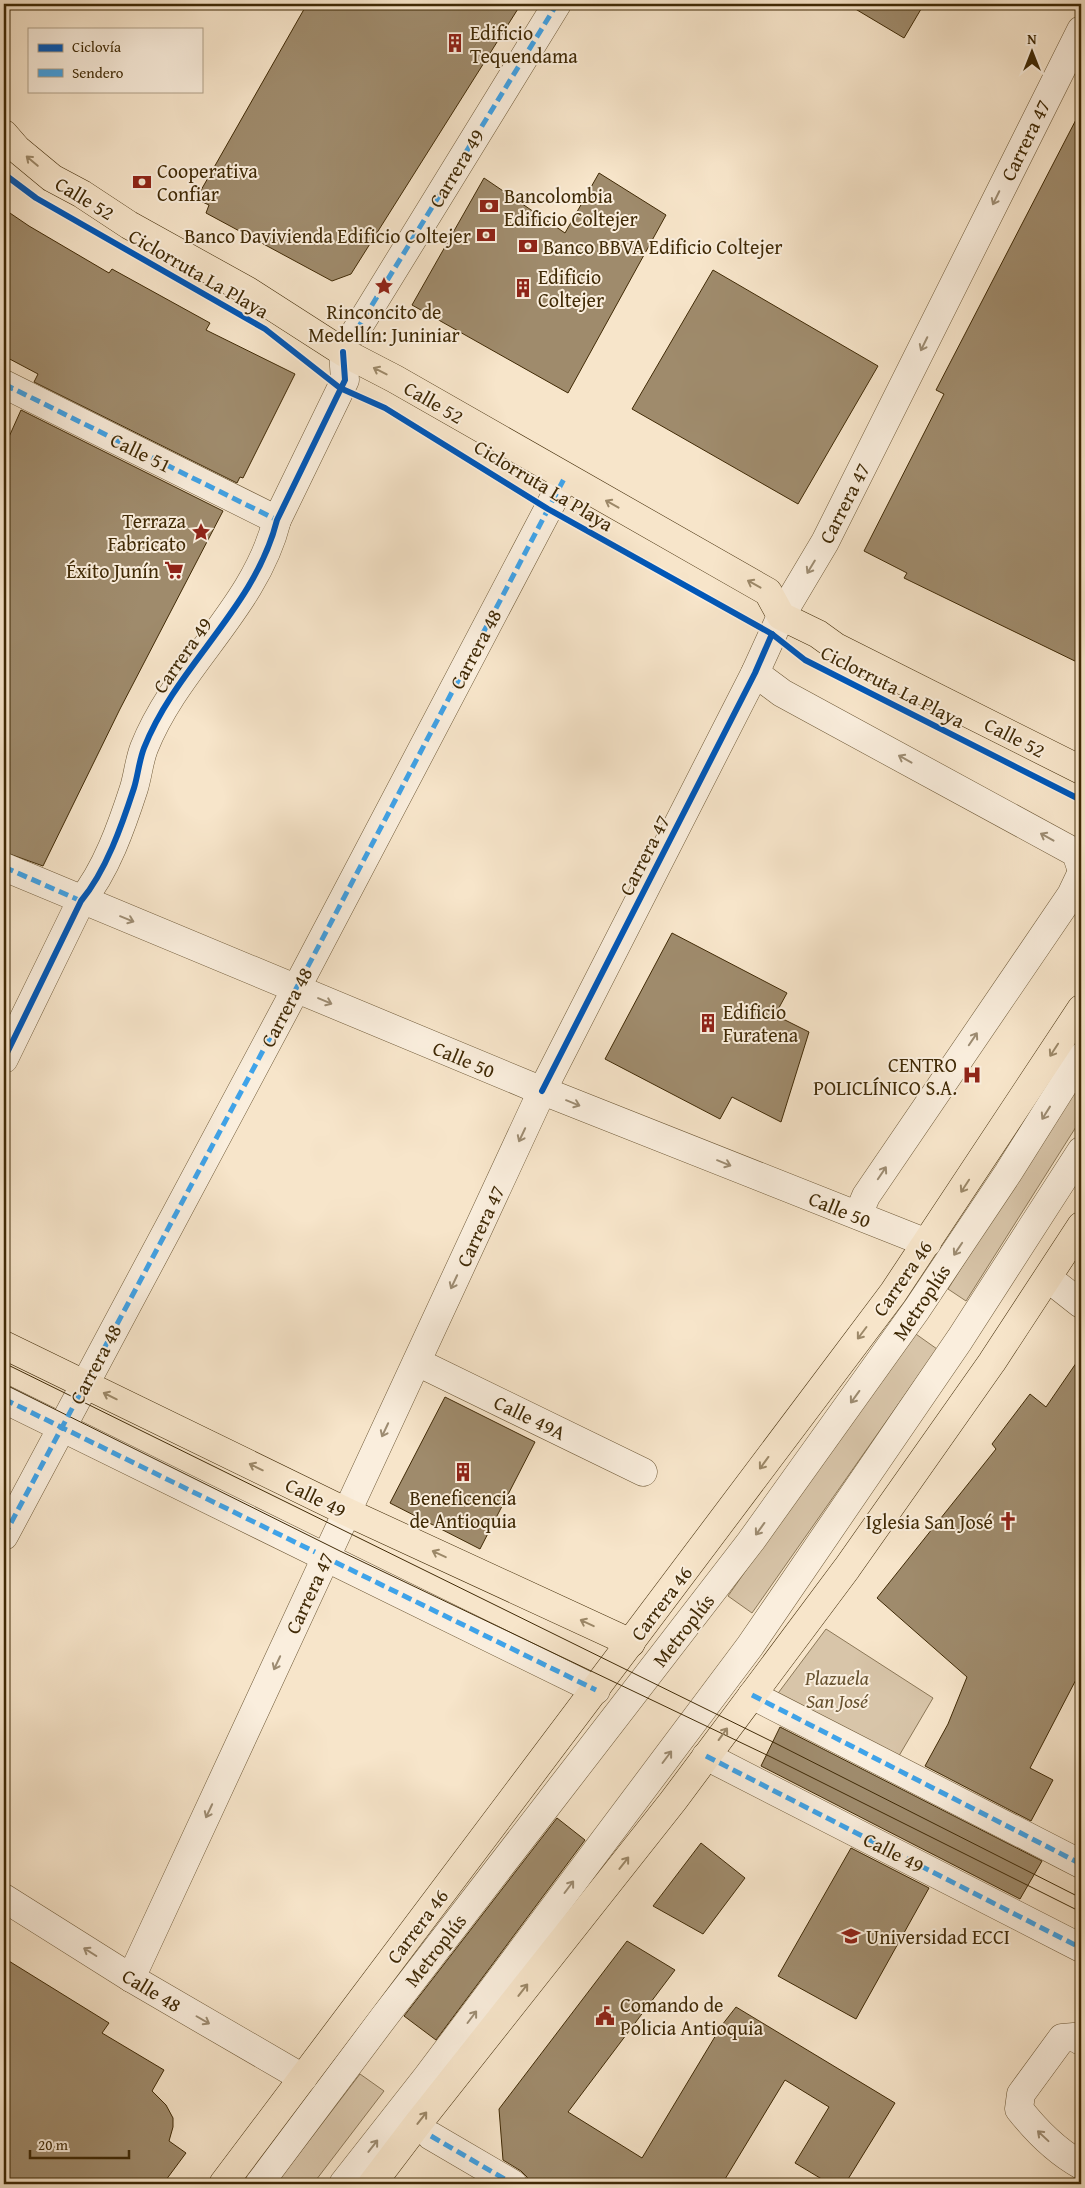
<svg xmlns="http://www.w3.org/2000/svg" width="1085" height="2188" font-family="'Gentium Book Plus',serif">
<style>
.green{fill:#d8c5a9;stroke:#8c7858}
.building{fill:#9f8b6c;stroke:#402a06}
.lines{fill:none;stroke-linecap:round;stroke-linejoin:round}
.minor-casing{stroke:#6e5937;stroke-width:29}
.major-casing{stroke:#402a06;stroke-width:29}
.minor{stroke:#faeedd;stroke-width:28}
.major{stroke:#f7e5ca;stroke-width:28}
.tram{stroke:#402a06;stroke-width:1}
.quiet{stroke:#3fa3e9;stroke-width:5;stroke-dasharray:10 5;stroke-linecap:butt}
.cycleway-casing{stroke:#faeedd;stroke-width:9}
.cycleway{stroke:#0057b8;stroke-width:6}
.oneway{stroke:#9c8868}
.oneway2{stroke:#9d8c72}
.labels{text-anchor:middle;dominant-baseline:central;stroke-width:4;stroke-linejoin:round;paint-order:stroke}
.poi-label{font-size:20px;fill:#402a06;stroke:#faeedd;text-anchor:start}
.street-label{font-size:20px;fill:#402a06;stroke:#faeedd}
.park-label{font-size:20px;font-style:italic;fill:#66512f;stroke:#faeedd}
</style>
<rect width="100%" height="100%" fill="#f7e5ca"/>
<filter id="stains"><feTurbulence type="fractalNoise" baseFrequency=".004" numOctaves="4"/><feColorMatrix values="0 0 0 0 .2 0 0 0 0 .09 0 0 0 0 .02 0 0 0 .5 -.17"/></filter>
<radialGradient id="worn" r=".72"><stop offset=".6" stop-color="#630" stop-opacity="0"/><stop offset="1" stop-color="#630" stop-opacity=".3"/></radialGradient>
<g class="green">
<polygon points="1081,1077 1081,1119 966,1301 948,1289"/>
<polygon points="913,1332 937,1349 752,1613 728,1596"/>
<polygon points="826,1629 933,1698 893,1766 770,1704"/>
<polygon points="360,2074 384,2091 313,2184 276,2184"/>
</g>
<g class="building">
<polygon points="307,4 521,4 351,274 332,281 206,213 209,205 196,199"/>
<polygon points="847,4 924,4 904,38"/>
<polygon points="1081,110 1081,664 904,578 907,573 864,551 944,394 936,390"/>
<polygon points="599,173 666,215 568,393 412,305 484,178 565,233"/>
<polygon points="4,209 29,226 109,273 112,269 210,323 206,330 295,374 243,478 240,477 237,483 34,382 38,374 4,356"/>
<polygon points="713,270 878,366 798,504 632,409"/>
<polygon points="21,410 223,511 120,709 43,866 4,852 4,448"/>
<polygon points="672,933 787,993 775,1015 809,1032 781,1122 732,1097 720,1119 605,1059"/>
<polygon points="1081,1356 1081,1489 1078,1511 1081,1537 1081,1670 1030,1768 1053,1780 1031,1821 925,1766 948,1724 967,1677 877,1598 996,1449 992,1444 1030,1394 1046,1407"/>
<polygon points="445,1397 535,1442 480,1549 390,1503"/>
<polygon points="780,1727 1042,1861 1020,1899 761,1766"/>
<polygon points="557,1818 585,1840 436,2040 404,2016"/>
<polygon points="701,1843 745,1878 703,1934 653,1906"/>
<polygon points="851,1848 929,1888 856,2019 778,1976"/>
<polygon points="627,1941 675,1970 568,2112 642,2158 722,2025 736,2007 895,2103 845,2184 830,2184 795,2163 829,2107 785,2080 722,2184 529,2184 527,2177 521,2171 503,2160 499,2109"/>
<polygon points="4,1958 109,2023 102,2033 164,2070 152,2091 166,2105 173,2118 173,2127 169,2141 186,2153 163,2184 4,2184"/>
</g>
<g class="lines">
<g class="minor-casing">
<g id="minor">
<polyline points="356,331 557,4"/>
<polyline points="4,384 277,520"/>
<polyline points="755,673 782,693 1076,853 1081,868"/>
<polyline points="4,867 528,1085 927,1243"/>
<path d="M4 1059 81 901C106 871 122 825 134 788 138 775 139 761 144 748 177 665 255 608 277 520L345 380 343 352"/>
<polyline points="858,1215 866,1196 1071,895 1081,874"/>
<polyline points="1048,1278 1081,1304"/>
<polyline points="417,1362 643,1472"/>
<polyline points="4,1399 315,1552"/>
<polyline points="4,1536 306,970 565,477"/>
<polyline points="335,1562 596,1690"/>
<polyline points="752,1695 1081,1864"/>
<polyline points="706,1756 1081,1948"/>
<polyline points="4,1898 131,1978 303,2078"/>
<polyline points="131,1978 542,1091 755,673 781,616 825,542 1081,30"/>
<path d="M1081 2041 1074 2037 1062 2038 1021 2094 1019 2109C1037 2132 1056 2151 1081 2165"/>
<polyline points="431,2136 513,2184"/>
<polyline points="259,2184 384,2017 751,1541 917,1309 1008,1173 1081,1057"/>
<polyline points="343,2184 427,2077 750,1646 960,1339 1081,1151"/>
</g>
</g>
<g class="major-casing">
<g id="major">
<polyline points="4,134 17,149 52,178 82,194 129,225 248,291 343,352 395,379 768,592 781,616 818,634 836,647 1081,770"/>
<polyline points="4,1345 347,1512 631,1643"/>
<polyline points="223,2184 893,1293 1081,1009"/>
<polyline points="372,2184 416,2126 673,1801 847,1568 992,1362 1081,1226"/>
</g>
</g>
<use href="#minor" class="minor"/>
<use href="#major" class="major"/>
<g class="tram">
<polyline points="4,1363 773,1742 1081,1898"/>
<polyline points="4,1384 340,1551 771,1757 1081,1912"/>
</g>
<g class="quiet">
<polyline points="356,331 557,4"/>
<polyline points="4,384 277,520"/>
<polyline points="4,404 11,388"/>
<polyline points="4,867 81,901"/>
<polyline points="4,1399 315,1552"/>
<polyline points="4,1536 306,970 565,477"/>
<polyline points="335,1562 596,1690"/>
<polyline points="752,1695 1081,1864"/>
<polyline points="706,1756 1081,1948"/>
<polyline points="431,2136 513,2184"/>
</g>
<g class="cycleway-casing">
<g id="cycleway">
<polyline points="4,174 36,198 265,329 340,388 385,408 548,509 772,634 805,660 1081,800"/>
<path d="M4 1059 81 901C106 871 122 825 134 788 138 775 139 761 144 748 177 665 255 608 277 520L345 380 343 352"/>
<polyline points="542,1091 755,673 772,634"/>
</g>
</g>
<use href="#cycleway" class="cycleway"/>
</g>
<defs><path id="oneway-shaft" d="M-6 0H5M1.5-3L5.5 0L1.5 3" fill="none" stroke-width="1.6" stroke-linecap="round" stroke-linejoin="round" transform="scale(1.25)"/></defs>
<g class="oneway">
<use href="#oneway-shaft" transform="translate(32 161) rotate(-140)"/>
<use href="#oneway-shaft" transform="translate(380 371) rotate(-153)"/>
<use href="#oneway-shaft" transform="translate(612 504) rotate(-151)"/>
<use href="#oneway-shaft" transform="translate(754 584) rotate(-151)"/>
<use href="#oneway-shaft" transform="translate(1054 1050) rotate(123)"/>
<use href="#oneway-shaft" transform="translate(965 1186) rotate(123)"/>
<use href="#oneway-shaft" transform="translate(862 1333) rotate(127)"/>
<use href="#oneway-shaft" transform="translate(110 1396) rotate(-154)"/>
<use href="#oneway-shaft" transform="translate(764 1463) rotate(126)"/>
<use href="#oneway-shaft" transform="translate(256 1467) rotate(-154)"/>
<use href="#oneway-shaft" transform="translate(439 1554) rotate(-155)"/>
<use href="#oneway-shaft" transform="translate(587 1623) rotate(-155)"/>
<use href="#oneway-shaft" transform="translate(723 1734) rotate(-54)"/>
<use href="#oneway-shaft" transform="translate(624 1863) rotate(-52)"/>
<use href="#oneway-shaft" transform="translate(523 1990) rotate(-52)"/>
<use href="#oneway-shaft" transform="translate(422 2118) rotate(-52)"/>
</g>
<g class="oneway2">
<use href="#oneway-shaft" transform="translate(996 198) rotate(116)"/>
<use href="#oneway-shaft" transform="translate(924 344) rotate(116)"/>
<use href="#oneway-shaft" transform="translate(811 567) rotate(121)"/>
<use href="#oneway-shaft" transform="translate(905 759) rotate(-151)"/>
<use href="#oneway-shaft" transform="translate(1047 837) rotate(-151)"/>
<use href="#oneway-shaft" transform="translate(127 919) rotate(22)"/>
<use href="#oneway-shaft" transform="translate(325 1001) rotate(23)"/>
<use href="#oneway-shaft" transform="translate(973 1039) rotate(-56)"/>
<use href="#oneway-shaft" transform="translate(573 1103) rotate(22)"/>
<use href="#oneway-shaft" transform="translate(1046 1113) rotate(122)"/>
<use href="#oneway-shaft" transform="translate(522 1135) rotate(115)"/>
<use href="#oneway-shaft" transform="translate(724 1163) rotate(22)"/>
<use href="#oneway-shaft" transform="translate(882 1173) rotate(-56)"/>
<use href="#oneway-shaft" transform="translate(958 1249) rotate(124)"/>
<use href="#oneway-shaft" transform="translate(454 1282) rotate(115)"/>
<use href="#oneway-shaft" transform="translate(855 1397) rotate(126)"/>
<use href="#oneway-shaft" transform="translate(385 1430) rotate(115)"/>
<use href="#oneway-shaft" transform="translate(760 1529) rotate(126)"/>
<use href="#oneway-shaft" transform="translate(277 1663) rotate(115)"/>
<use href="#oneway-shaft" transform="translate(667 1757) rotate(-53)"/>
<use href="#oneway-shaft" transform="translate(209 1811) rotate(115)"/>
<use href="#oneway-shaft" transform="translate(569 1887) rotate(-53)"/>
<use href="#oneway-shaft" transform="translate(90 1952) rotate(-148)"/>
<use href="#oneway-shaft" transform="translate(472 2017) rotate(-53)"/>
<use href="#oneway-shaft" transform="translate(203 2020) rotate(30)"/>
<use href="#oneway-shaft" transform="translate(1043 2136) rotate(-137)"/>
<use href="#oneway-shaft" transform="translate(373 2146) rotate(-52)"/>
</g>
<defs>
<g id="building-bare" transform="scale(1.5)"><path d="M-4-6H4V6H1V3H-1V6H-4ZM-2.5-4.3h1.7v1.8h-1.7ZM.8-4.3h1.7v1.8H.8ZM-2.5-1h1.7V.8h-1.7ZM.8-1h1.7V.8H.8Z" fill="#8f2418" stroke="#faeedd" stroke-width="2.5" paint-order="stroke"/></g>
<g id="bank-bare" transform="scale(1.5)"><path d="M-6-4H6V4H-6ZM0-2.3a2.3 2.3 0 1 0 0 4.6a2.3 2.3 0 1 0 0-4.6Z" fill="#8f2418" stroke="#faeedd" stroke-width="2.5" paint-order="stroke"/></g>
<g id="sight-bare" transform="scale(1.5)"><path d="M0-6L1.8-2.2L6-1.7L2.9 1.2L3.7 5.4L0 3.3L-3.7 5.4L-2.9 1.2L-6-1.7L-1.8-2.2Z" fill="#8f2418" stroke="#faeedd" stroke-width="2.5" paint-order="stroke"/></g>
<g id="supermarket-bare" transform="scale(1.5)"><path d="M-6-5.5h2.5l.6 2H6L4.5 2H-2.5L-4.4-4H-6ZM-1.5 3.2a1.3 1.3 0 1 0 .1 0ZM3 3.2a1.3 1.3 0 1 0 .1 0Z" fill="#8f2418" stroke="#faeedd" stroke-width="2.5" paint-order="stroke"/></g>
<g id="hospital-bare" transform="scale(1.5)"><path d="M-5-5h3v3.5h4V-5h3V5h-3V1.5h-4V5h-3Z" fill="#8f2418" stroke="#faeedd" stroke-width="2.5" paint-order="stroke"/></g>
<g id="church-bare" transform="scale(1.5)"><path d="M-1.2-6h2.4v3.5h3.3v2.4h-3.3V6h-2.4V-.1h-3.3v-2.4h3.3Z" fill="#8f2418" stroke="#faeedd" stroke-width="2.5" paint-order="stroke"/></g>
<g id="university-bare" transform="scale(1.5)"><path d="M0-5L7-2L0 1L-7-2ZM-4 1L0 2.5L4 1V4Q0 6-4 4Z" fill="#8f2418" stroke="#faeedd" stroke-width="2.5" paint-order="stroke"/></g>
<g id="civic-bare" transform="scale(1.5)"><path d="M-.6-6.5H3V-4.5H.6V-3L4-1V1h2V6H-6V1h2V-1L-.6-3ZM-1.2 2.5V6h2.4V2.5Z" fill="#8f2418" stroke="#faeedd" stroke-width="2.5" paint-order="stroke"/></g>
</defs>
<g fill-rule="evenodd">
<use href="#building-bare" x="455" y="43"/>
<use href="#bank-bare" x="142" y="182"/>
<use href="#bank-bare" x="489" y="206"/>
<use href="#bank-bare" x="486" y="235"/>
<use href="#bank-bare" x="528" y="246"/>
<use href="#sight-bare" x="384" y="286"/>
<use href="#building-bare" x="523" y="288"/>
<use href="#sight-bare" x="201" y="532"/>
<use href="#supermarket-bare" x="174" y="570"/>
<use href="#building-bare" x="708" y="1023"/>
<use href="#hospital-bare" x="972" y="1075"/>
<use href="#building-bare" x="463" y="1472"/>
<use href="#church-bare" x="1008" y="1521"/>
<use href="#university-bare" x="851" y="1936"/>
<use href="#civic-bare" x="605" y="2016"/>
</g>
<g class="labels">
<g class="poi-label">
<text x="470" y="32">Edificio<tspan x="470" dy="23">Tequendama</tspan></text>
<text x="157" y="170">Cooperativa<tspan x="157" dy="23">Confiar</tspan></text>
<text x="504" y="195">Bancolombia<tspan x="504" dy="23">Edificio Coltejer</tspan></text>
<text x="471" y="235" text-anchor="end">Banco Davivienda Edificio Coltejer</text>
<text x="543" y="246">Banco BBVA Edificio Coltejer</text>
<text x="538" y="276">Edificio<tspan x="538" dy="23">Coltejer</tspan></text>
<text x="384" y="311" text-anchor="middle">Rinconcito de<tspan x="384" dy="23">Medellín: Juniniar</tspan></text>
<text x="186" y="520" text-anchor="end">Terraza<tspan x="186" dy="23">Fabricato</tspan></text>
<text x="159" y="570" text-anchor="end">Éxito Junín</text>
<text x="723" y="1011">Edificio<tspan x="723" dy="23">Furatena</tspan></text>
<text x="957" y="1064" text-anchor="end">CENTRO<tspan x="957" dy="23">POLICLÍNICO S.A.</tspan></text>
<text x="463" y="1497" text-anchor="middle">Beneficencia<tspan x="463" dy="23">de Antioquia</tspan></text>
<text x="993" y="1521" text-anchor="end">Iglesia San José</text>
<text x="866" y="1936">Universidad ECCI</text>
<text x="620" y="2004">Comando de<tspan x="620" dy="23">Policia Antioquia</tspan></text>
</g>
<g class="street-label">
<text transform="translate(1025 140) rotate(-64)">Carrera 47</text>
<text transform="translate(456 168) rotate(-59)">Carrera 49</text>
<text transform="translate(85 198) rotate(31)">Calle 52</text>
<text transform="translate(199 273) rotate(30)">Ciclorruta La Playa</text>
<text transform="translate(434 402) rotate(30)">Calle 52</text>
<text transform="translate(141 452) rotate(26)">Calle 51</text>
<text transform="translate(544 485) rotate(31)">Ciclorruta La Playa</text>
<text transform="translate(844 503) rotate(-63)">Carrera 47</text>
<text transform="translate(475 649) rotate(-62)">Carrera 48</text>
<text transform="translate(182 655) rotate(-55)">Carrera 49</text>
<text transform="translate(893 686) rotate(27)">Ciclorruta La Playa</text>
<text transform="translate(1015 737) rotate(27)">Calle 52</text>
<text transform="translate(644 855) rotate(-63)">Carrera 47</text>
<text transform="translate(286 1007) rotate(-62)">Carrera 48</text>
<text transform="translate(464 1059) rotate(23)">Calle 50</text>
<text transform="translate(840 1209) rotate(22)">Calle 50</text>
<text transform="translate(480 1226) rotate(-65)">Carrera 47</text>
<text transform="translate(902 1278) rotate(-55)">Carrera 46</text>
<text transform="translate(921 1302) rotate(-56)">Metroplús</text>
<text transform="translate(95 1364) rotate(-62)">Carrera 48</text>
<text transform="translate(530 1417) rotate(26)">Calle 49A</text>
<text transform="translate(316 1497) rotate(26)">Calle 49</text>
<text transform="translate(309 1593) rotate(-65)">Carrera 47</text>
<text transform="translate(661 1603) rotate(-53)">Carrera 46</text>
<text transform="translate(683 1630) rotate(-52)">Metroplús</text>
<text transform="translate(894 1852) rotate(27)">Calle 49</text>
<text transform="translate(417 1926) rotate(-53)">Carrera 46</text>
<text transform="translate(435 1950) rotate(-52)">Metroplús</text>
<text transform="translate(152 1990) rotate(31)">Calle 48</text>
</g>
<g class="park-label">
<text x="837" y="1677">Plazuela<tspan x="837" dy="23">San José</tspan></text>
</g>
</g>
<rect width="1085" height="2188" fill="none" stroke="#f7e5ca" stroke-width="20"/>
<rect x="5" y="5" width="1075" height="2178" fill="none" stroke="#402a06" stroke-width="2.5"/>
<rect x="10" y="10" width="1065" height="2168" fill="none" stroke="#402a06"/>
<rect x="28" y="28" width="175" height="65" fill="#faeedd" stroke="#b0a087"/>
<rect x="38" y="44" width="25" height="8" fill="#0057b8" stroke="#b0a087"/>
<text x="72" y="52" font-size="15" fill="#402a06">Ciclovía</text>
<rect x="38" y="69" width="25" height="8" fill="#3fa3e9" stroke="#b0a087"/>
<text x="72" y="78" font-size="15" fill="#402a06">Sendero</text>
<g transform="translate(1032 52)" stroke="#faeedd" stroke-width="4" paint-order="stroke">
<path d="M0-4L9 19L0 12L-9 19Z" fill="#402a06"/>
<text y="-8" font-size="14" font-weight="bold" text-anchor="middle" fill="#402a06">N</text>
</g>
<path d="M30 2150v8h99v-8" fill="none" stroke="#402a06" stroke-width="2.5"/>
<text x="38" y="2150" font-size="15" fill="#402a06" stroke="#faeedd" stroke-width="4" paint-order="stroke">20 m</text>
<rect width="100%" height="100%" filter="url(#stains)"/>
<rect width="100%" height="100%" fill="url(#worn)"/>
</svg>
